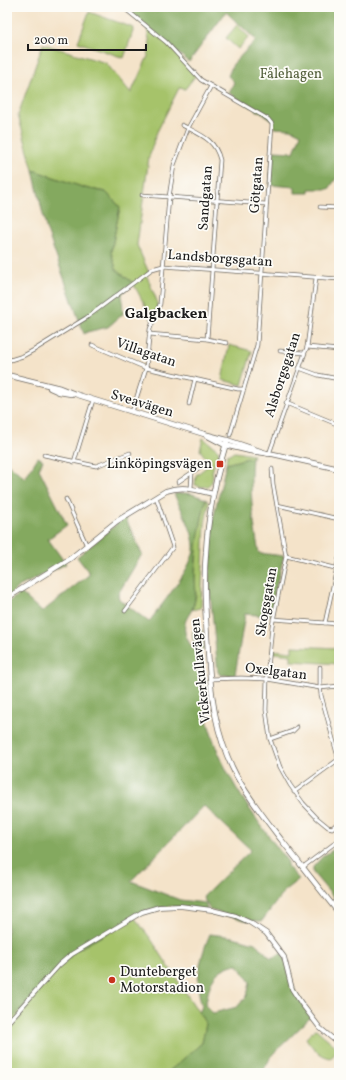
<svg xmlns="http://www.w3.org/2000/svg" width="346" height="1080" font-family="Vollkorn,serif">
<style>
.green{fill:#a6c36a;stroke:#617043}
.forest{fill:#84a95e;stroke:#50623d;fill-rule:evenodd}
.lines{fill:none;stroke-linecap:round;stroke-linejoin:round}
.minor-casing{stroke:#686259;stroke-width:4.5}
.tertiary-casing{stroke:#686259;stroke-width:5.5}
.secondary-casing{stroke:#686259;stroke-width:6}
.minor{stroke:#fff;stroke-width:3}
.tertiary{stroke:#fff;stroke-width:4}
.secondary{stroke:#fff;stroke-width:4.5}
.poi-dot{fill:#c8321e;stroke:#fdfcf7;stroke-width:1.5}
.labels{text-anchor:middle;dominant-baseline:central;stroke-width:3.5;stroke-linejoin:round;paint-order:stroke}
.park-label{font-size:14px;fill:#535f3b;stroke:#fdfcf7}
.street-label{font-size:14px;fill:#1c1c1c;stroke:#fdfcf7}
.poi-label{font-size:14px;fill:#1c1c1c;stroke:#fdfcf7;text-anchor:end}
.neighbourhood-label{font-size:15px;font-weight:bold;fill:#1c1c1c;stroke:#fdfcf7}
</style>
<rect width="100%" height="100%" fill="#fdfcf7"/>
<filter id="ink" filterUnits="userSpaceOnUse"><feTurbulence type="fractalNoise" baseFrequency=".025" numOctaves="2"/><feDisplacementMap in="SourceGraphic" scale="8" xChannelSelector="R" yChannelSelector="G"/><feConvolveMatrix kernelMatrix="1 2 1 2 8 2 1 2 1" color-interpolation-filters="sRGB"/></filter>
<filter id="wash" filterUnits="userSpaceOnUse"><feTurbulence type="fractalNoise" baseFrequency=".012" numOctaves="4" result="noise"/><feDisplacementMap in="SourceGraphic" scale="16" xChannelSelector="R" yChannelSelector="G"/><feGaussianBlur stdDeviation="0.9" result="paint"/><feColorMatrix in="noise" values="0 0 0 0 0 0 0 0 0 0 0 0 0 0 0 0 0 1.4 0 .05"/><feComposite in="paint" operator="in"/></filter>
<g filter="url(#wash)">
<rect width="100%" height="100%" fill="#f4e3c9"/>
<g class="green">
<polygon points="89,12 134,28 124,58 78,42"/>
<polygon points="237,25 249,37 238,49 226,38"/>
<polygon points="147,28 166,42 196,75 185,89 179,88 156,134 149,157 137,245 149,273 146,274 157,301 157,308 151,320 150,315 133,283 116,269 111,252 120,207 106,192 85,188 33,170 18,115 43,44 106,63 131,93 148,56 150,45"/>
<polygon points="229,345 252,351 242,385 222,380"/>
<polygon points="203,438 218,450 219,453 217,461 215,461 212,473 213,473 212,482 208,486 202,487 195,485 196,475 209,465 208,461 200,450"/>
<polygon points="235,452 253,455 252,457 226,464 227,455 231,453"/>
<polygon points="206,499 209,503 205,523 201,608 191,610 194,605 196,595 195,578 198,538"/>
<polygon points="292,646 339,648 339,664 291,661 291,655 273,653 273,650 292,652"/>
<polygon points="134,917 151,939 206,1024 202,1043 167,1073 7,1073 7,1014 12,1018 75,951"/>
<path d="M315 1029H316L339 1049 331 1058C321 1057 311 1047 306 1038Z"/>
</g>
<g class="forest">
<polygon points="123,7 339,7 339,174 329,189 309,189 309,193 295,193 295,187 270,185 273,151 294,152 301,134 291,129 274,128 273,121 269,118 229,93 234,82 228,76 233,64 256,40 226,12 189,62"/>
<polygon points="33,170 85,188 106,192 120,207 111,252 116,269 133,283 122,294 123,314 108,327 87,332 84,334 46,228"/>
<polygon points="38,457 43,460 39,469 67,525 48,539 66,564 18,587 7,598 7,463 25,478"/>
<path d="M252 457C249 489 253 522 259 553L284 556 275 591 271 614 269 616 245 614 235 675H220L218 672 209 581 212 524 226 464Z"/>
<path d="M185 493 192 494 206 499C200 525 195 551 195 578 195 584 196 590 195 596 195 602 193 608 190 613 188 616 185 621 185 624 182 638 195 648 198 660 203 681 202 703 208 723 223 777 256 819 288 862L287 866 299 879 285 890 262 921 244 920 210 910 203 897 251 850 204 806 131 881 180 900 205 903 207 910 169 906 144 912 75 951 12 1019 7 1013V603L21 593 42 612 90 574 77 557 125 517 142 554 118 594 119 599 149 622C160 606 196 564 194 546 193 528 181 510 174 494Z"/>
<path d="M202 630 204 649 203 650C195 646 191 639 193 631Z"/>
<polygon points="339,846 339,870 338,871 339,873 339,904 313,873 313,867 323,856"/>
<path d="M210 934 233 937 255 943 271 958 282 953C288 965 289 974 293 986 297 997 305 1007 312 1016L272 1055 262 1073H167L202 1043 206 1024 199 1013 202 1006C194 983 200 957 210 934ZM232 965H238L250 982 247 996 237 1007 213 1013 205 1005C211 985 209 973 232 965Z"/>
</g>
</g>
<g filter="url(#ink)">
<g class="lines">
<g class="minor-casing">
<g id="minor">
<polyline points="123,7 166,42 201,80 268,119 272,124 257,345 230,435"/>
<path d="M182 125C201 135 215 139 220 160L207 339"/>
<polyline points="142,195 266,204"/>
<polyline points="320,207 339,208"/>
<polyline points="149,334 207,339 227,343"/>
<polyline points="92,345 146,368 238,389 244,389"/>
<polyline points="307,347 339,350"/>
<polyline points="280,351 304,353"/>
<polyline points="7,361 23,356 34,350 86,318 152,269 163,266 339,279"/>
<polyline points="299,368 318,375 339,379"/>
<polyline points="286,403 339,425"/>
<polyline points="189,404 195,379"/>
<polyline points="132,412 146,368 150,329 160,304 169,197 174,165 188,128 211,86"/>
<polyline points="269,454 307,347 316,278"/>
<polyline points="44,455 96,466 130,453"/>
<polyline points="74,462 93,400"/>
<polyline points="272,469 273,484 286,556 272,626 267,679 266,710 270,739 280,767 290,785 303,803 317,818 328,827 332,828 339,822"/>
<polyline points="178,482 206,463"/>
<polyline points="191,488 192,473"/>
<polyline points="66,499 87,546"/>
<polyline points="277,505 339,519"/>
<polyline points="286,556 339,569"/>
<polyline points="125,611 173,547 156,497"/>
<polyline points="273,619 339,624"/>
<polyline points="325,623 339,558"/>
<polyline points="320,667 320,685 321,695 339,761"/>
<polyline points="210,679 241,678 267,679 320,688 339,686"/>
<polyline points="270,739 293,731 297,727"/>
<polyline points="294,792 339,759"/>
<polyline points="303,867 339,840"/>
</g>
</g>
<g class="tertiary-casing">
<polyline id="tertiary" points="7,1023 59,965 72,954 142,912 159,907 180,906 212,910 236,916 249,922 266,933 284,957 292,989 301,1003 320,1028 339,1044"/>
</g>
<g class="secondary-casing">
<g id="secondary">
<polyline points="7,375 60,388 75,394 204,434 227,440 269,454"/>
<polyline points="50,388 59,392 71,394"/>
<polyline points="208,436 225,445 250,451 273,454 339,469"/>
<path d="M227 440C216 476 208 514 206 552 203 586 206 619 208 652 211 696 215 735 236 775 249 799 266 820 283 842 302 866 320 890 339 913"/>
<path d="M7 598 71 558 117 521 166 491C183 485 197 490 213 494"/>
</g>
</g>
<use href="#minor" class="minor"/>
<use href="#tertiary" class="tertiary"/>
<use href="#secondary" class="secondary"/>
</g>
</g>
<g class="poi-dot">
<rect x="216" y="460" width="8" height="8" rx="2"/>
<circle cx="112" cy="980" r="4"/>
</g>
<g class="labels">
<g class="park-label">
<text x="291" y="74">Fålehagen</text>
</g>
<g class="street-label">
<text transform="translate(257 185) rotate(-86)">Götgatan</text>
<text transform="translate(206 198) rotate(-86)">Sandgatan</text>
<text transform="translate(220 259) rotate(4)">Landsborgsgatan</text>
<text transform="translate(146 353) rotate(19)">Villagatan</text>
<text transform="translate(283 375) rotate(-72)">Alsborgsgatan</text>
<text transform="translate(142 404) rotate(17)">Sveavägen</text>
<text transform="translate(267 602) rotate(-80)">Skogsgatan</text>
<text transform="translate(201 671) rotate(-96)">Vickerkullavägen</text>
<text transform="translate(276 672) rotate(7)">Oxelgatan</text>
</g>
<g class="poi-label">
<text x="212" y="464">Linköpingsvägen</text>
<text x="120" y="972" text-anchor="start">Dunteberget<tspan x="120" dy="16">Motorstadion</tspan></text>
</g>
<g class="neighbourhood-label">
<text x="166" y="314">Galgbacken</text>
</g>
</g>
<rect width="346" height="1080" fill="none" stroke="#fdfcf7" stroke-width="24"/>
<path d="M28 44v6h118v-6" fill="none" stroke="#1c1c1c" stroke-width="2"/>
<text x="34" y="44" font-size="12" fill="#1c1c1c" stroke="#fdfcf7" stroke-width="3" paint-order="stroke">200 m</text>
</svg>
